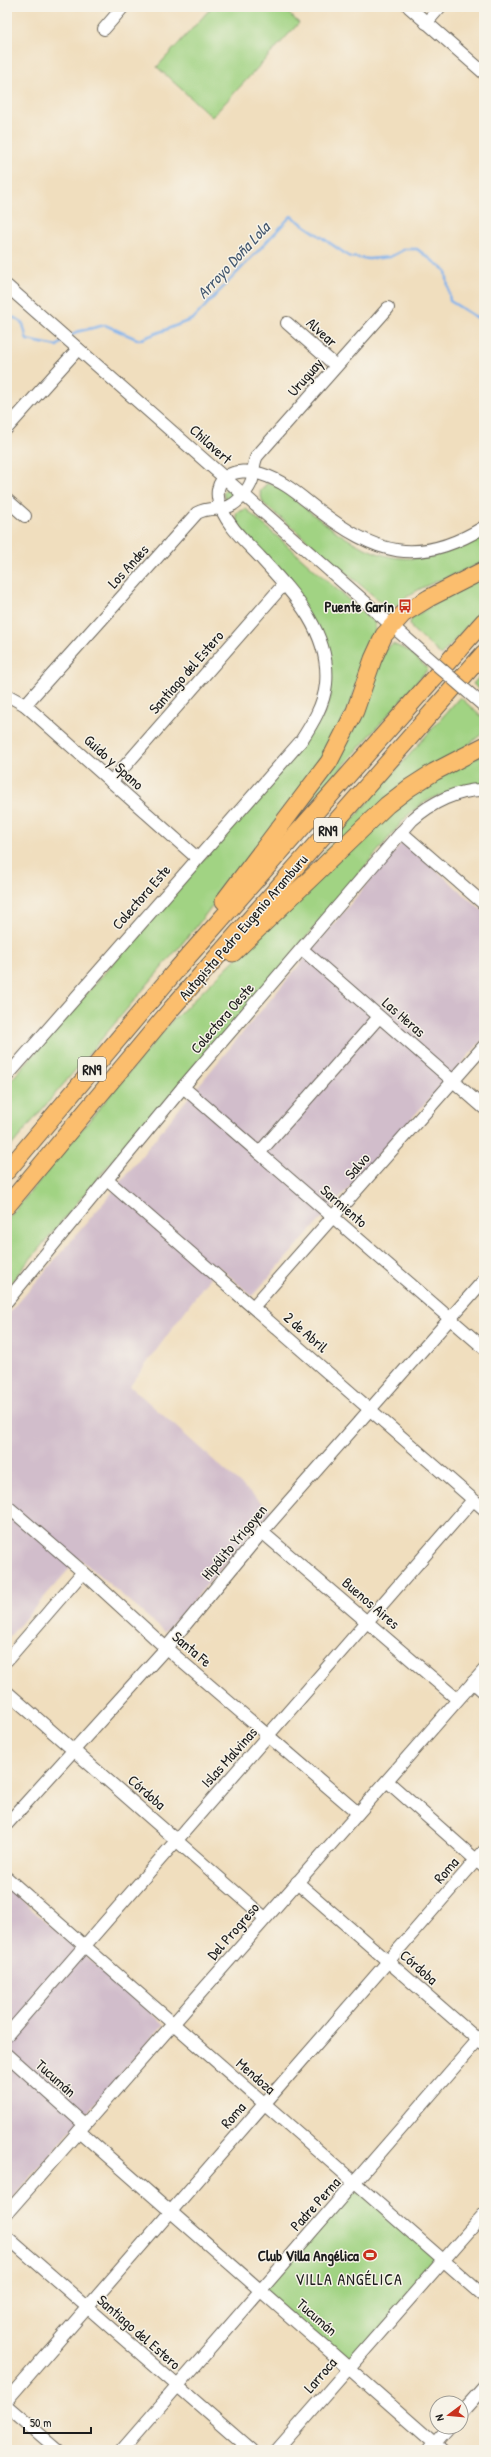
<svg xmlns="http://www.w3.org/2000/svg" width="491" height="2457" font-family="'Patrick Hand',sans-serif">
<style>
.industrial{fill:#d1bdcb}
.green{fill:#a1d383;stroke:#5e7850}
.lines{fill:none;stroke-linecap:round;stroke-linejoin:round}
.stream{stroke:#80b2ec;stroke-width:2.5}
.minor-casing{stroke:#666055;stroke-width:14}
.highway-casing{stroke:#666055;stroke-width:19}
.minor{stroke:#fff;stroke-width:12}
.highway{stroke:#fbbe6e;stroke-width:17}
.minor-bridge-casing{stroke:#666055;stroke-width:14;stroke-linecap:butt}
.minor-bridge{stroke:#fff;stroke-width:12}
.labels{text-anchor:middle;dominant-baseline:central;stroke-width:3;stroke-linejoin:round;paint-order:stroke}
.shield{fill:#f7f3e8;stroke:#5e5c59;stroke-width:1}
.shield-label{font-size:14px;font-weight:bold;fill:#1c1c1c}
.street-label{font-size:15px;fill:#1c1c1c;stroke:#f7f3e8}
.poi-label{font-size:15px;font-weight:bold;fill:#1c1c1c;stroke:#f7f3e8;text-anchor:end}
.water-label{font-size:16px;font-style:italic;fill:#44586f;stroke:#f7f3e8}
.neighbourhood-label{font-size:16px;letter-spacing:1px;fill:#1c1c1c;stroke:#f7f3e8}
</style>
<rect width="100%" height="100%" fill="#f7f3e8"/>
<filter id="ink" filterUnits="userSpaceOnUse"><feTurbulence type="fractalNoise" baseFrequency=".025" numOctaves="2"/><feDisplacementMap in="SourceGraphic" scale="8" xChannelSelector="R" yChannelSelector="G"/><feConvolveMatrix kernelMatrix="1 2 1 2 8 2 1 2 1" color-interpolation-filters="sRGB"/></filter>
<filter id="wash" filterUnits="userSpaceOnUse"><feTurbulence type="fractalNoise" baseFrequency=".012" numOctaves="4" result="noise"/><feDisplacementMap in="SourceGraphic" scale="16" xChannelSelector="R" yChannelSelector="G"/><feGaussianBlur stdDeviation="0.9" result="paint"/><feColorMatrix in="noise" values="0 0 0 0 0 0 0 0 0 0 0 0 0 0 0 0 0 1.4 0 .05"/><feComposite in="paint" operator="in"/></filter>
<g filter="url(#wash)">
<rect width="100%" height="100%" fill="#f0debe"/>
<g class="industrial">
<polygon points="403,841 484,912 484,1038 252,1296 218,1266 130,1386 272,1512 165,1632 79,1558 7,1639 7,1316 111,1194 183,1104"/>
<polygon points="7,1888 164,2024 7,2204"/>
</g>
<g class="green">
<polygon points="212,7 282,7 299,23 212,117 157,67"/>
<path d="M267 483C281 485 294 499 305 508 369 559 407 577 484 535V561C460 574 432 581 411 594 403 599 398 608 388 608L263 503 260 492Z"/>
<polygon points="226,489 235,493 227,502 223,493"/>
<polygon points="246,509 375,623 375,631 362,659 352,700 325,757 196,927 7,1151 7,1085 289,761 323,716 330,698 328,650 237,526 236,513"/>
<polygon points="484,573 484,607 441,655 412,629 410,623 412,618"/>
<polygon points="393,644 409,651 428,669 276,843 384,650"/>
<polygon points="484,671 484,693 473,684"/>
<polygon points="460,697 484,719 484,732 285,897"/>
<path d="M484 755V786C452 792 431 793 407 816L235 1023 116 1156 7 1287V1220L169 1024 402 796 453 767Z"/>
<polygon points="354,2183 443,2261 349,2366 261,2289"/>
</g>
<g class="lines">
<g class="stream">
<polyline points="7,316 15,318 23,324 27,340 57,346 63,341"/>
<polyline points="71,336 76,332 105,325 139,340 193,319 291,216 350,257 369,259 390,257 405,249 417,249 446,271 450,301 484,322"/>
</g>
</g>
</g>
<g filter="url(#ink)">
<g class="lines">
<g class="minor-casing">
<g id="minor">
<polyline points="409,7 484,73"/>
<polyline points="426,23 440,7"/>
<polyline points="104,29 123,7"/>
<polyline points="7,286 415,646"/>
<polyline points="287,323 336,366"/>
<polyline points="7,428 78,349"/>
<polyline points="7,500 25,516"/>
<polyline points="7,695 25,705 197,858"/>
<path d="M25 705 197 513C209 506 220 511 230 506 239 502 249 489 252 480 254 471 253 463 257 456L388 308"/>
<polyline points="111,782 284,584"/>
<polyline points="401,832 484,904"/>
<polyline points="303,950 484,1108"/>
<path d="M7 1076 301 741C312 724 324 705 326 684 331 632 292 592 260 557 245 541 230 529 221 508 208 477 236 466 261 474 284 481 299 495 317 509 376 554 417 568 484 527"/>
<polyline points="183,1087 484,1348"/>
<polyline points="259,1153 379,1017"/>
<polyline points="107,1180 484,1509"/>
<path d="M7 1301 183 1087 412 820C431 803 458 789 484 790"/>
<polyline points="253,1307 484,1046"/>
<polyline points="7,1506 83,1572 166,1648 358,1813"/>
<polyline points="262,1532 457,1699"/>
<polyline points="7,1660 83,1572"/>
<polyline points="473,1682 484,1692"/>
<polyline points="7,1692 265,1918"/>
<polyline points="387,1781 484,1867"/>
<polyline points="7,1824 166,1648 262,1532 484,1280"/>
<polyline points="7,1878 484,2296"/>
<polyline points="297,1882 484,2045"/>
<polyline points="7,2035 473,1500"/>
<polyline points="7,2055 84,2124"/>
<polyline points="79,2131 442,2450"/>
<polyline points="7,2213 484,1670"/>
<polyline points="7,2237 251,2450"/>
<polyline points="7,2400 484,1851"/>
<polyline points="7,2406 58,2450"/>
<polyline points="461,2413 484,2387"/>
<polyline points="122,2450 484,2033"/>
<polyline points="277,2450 484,2214"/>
<polyline points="429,2450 449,2427"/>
</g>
</g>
<g class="highway-casing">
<g id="highway">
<polyline points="224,901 329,762 355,711 373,659 384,635 403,614 429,598 484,570"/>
<polyline points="233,953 387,805 409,788 434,772 484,746"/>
<polyline points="7,1171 178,968 484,621"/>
<polyline points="7,1206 172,1008 484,653"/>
</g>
</g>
<use href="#minor" class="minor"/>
<use href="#highway" class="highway"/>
<g class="minor-bridge-casing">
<polyline id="minor-bridge" points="415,646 484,706"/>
</g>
<use href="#minor-bridge" class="minor-bridge"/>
</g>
</g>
<defs>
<g id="bus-bare" transform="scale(1.08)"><path d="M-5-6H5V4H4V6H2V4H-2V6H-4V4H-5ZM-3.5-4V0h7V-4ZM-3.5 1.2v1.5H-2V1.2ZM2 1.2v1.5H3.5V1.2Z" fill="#c8321e" stroke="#f7f3e8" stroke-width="2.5" paint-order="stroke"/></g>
<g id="stadium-bare" transform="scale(1.08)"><path d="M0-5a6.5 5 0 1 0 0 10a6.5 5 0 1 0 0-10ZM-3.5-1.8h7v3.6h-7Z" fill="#c8321e" stroke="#f7f3e8" stroke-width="2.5" paint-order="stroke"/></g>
</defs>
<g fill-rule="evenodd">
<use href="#bus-bare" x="405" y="606"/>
<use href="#stadium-bare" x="370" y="2255"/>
</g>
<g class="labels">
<g class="shield">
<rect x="314" y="818" width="28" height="24" rx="3"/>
<rect x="78" y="1057" width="28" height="24" rx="3"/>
</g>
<g class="shield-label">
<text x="328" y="830">RN9</text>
<text x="92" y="1069">RN9</text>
</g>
<g class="street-label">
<text transform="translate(322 332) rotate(42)">Alvear</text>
<text transform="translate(305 377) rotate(-49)">Uruguay</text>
<text transform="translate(211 444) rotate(42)">Chilavert</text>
<text transform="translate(128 566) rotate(-48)">Los Andes</text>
<text transform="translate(186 672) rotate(-49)">Santiago del Estero</text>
<text transform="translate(114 762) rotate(42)">Guido y Spano</text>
<text transform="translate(141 897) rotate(-49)">Colectora Este</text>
<text transform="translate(243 927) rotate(-49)">Autopista Pedro Eugenio Aramburu</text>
<text transform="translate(404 1017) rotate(41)">Las Heras</text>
<text transform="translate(222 1018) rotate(-49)">Colectora Oeste</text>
<text transform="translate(357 1166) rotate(-49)">Salvo</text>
<text transform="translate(344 1206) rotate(41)">Sarmiento</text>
<text transform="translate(306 1332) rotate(41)">2 de Abril</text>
<text transform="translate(234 1542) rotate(-50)">Hipólito Yrigoyen</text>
<text transform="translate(371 1603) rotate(41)">Buenos Aires</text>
<text transform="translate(192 1649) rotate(40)">Santa Fe</text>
<text transform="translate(229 1757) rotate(-48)">Islas Malvinas</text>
<text transform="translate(147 1792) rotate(41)">Córdoba</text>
<text transform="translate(446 1870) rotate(-49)">Roma</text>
<text transform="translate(233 1931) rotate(-49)">Del Progreso</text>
<text transform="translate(419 1967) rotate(41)">Córdoba</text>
<text transform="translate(256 2076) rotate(41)">Mendoza</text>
<text transform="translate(56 2078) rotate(42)">Tucumán</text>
<text transform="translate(233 2115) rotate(-49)">Roma</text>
<text transform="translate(315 2204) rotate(-48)">Padre Perna</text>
<text transform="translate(317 2317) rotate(41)">Tucumán</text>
<text transform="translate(139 2332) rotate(41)">Santiago del Estero</text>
<text transform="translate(320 2375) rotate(-49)">Larroca</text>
</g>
<g class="poi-label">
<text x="394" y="606">Puente Garín</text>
<text x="359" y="2255">Club Villa Angélica</text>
</g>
<g class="water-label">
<text transform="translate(233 260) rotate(-47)">Arroyo Doña Lola</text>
</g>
<g class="neighbourhood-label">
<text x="349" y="2279">VILLA ANGÉLICA</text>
</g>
</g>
<rect width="491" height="2457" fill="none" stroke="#f7f3e8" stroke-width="24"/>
<g transform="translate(449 2415) rotate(254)"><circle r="19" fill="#f7f3e8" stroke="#9f9d96"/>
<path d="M0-3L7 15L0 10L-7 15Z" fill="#c8321e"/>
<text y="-6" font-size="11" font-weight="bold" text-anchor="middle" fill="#1c1c1c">N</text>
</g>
<path d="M24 2427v6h67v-6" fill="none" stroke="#1c1c1c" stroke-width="2"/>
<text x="30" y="2427" font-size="12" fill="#1c1c1c" stroke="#f7f3e8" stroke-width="3" paint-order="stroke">50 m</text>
</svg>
